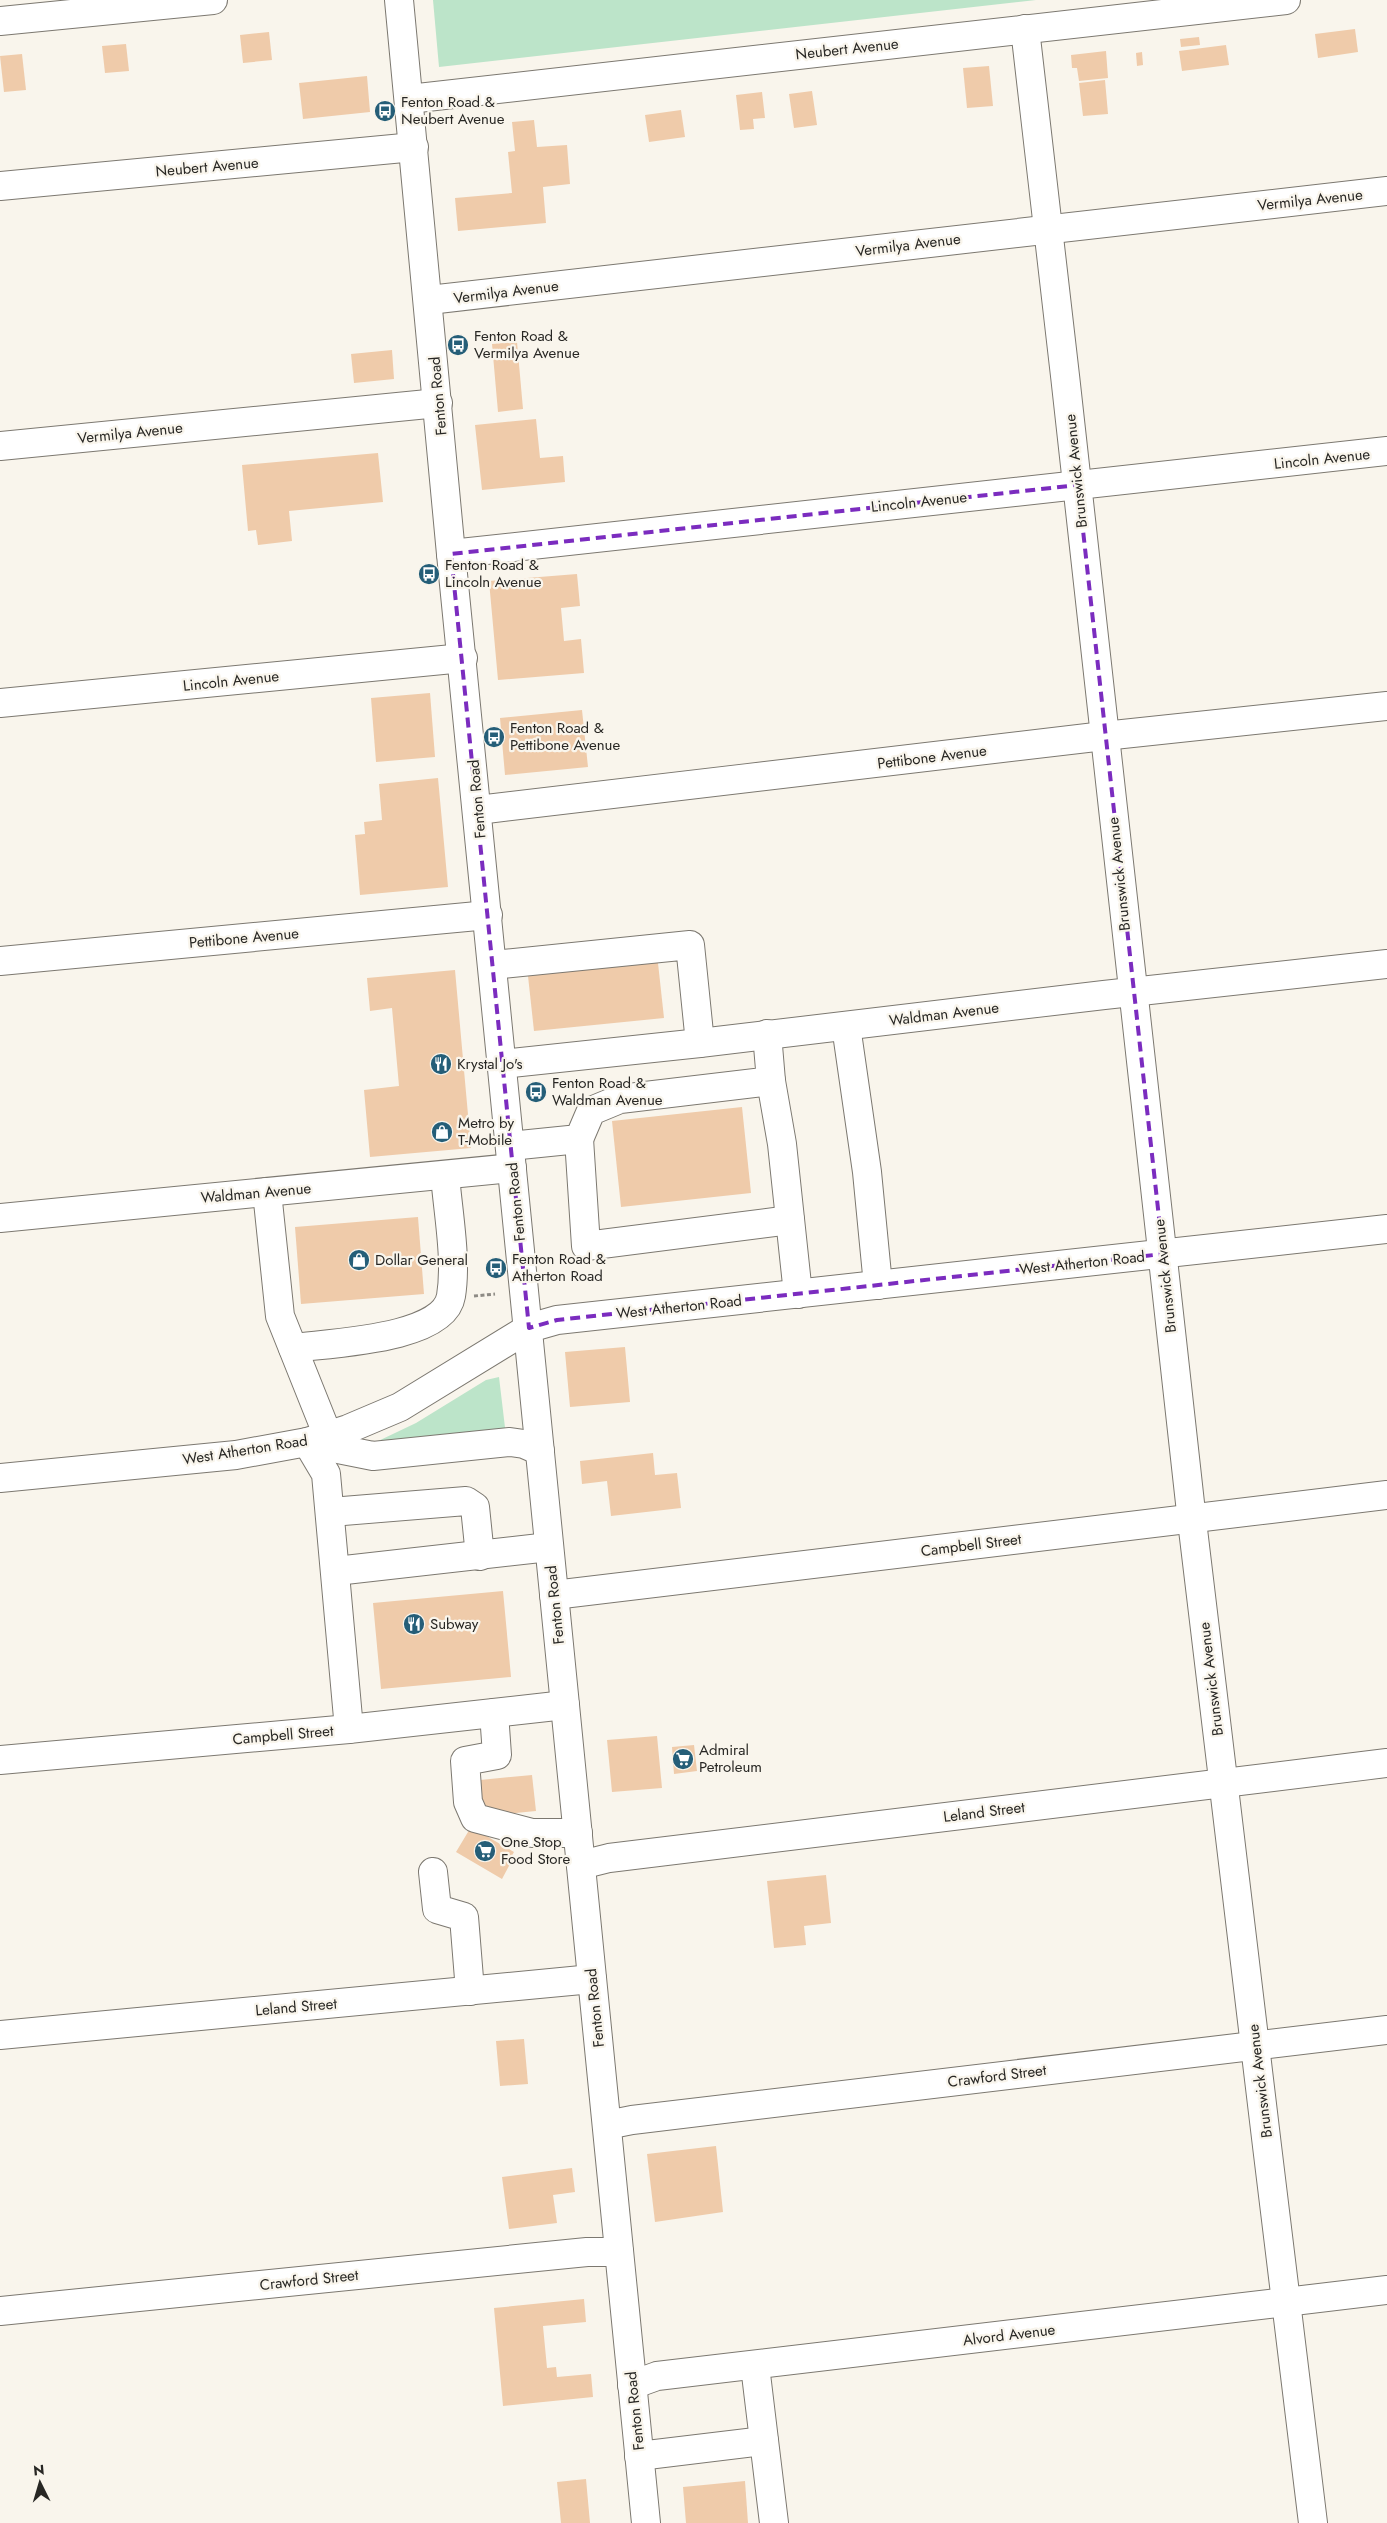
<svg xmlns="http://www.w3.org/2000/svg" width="1387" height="2523" font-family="Jost,sans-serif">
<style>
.green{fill:#bce4c9}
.building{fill:#efcbaa}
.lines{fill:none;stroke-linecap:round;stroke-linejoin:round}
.minor-casing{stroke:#7c7870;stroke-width:30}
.path{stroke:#8e8b85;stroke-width:3;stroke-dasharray:4 2.5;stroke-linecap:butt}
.minor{stroke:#fff;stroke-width:28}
.marked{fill:none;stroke:#7b2cbf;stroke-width:4;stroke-dasharray:10 6;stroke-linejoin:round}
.labels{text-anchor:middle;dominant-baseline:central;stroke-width:4.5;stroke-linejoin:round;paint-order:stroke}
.street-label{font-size:15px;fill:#282724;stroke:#f9f5ec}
.poi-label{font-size:15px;fill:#282724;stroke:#f9f5ec;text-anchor:start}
</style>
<rect width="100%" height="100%" fill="#f9f5ec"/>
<g class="green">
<polygon points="433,0 1036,0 439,67"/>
<polygon points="499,1377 506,1436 374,1443 416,1423 486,1380"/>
</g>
<g class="building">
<polygon points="1355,29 1358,52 1318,58 1315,34"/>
<polygon points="269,32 272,60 243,63 240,35"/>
<polygon points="1199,37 1200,45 1181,47 1180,39"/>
<polygon points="126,44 129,71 105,73 102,46"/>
<polygon points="1226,45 1229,65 1182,71 1179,51"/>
<polygon points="1106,51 1108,78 1079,81 1077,68 1072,68 1071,55"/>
<polygon points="1142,52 1143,65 1137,66 1136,53"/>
<polygon points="22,54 26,90 4,92 0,56"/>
<polygon points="989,66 993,106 967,108 963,68"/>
<polygon points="367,76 370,112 303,119 299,83"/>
<polygon points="1105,80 1108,114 1083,116 1079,83"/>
<polygon points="812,91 817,125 794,128 789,94"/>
<polygon points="762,92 765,118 753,119 754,129 740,130 736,95"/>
<polygon points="681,110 685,137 649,142 645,115"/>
<polygon points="534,120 537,147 567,145 570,184 543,187 546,223 458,231 455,198 512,193 508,152 515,151 512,122"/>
<polygon points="517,342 523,409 498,412 492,344"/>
<polygon points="392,350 394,379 354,383 351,354"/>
<polygon points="536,419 540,458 563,456 565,482 482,490 475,425"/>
<polygon points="378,453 383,502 289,511 292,541 258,545 256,530 248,531 242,465"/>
<polygon points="577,574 580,606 561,608 564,641 581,639 584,673 498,680 489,581"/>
<polygon points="430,693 435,757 376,762 371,698"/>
<polygon points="582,710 588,767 505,775 500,718"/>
<polygon points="438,778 448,887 360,895 355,835 365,834 364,822 382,820 379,784"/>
<polygon points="657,954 664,1018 534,1031 527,967"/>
<polygon points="455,970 471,1148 370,1157 364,1090 399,1086 392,1008 370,1011 367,978"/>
<polygon points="742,1107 751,1193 621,1207 612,1121"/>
<polygon points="418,1217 424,1294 301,1304 295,1227"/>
<polygon points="625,1347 630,1402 570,1407 565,1352"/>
<polygon points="653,1453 655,1475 677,1473 681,1508 611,1516 607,1481 582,1484 580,1461"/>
<polygon points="503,1591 511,1677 381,1689 373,1603"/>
<polygon points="657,1736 662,1788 612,1792 607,1740"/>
<polygon points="694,1745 697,1771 674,1774 672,1747"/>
<polygon points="532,1775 536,1811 483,1816 480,1780"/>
<polygon points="471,1827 514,1852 508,1863 510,1864 502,1879 456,1852"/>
<polygon points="826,1875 831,1923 804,1926 806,1945 774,1948 767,1881"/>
<polygon points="524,2039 528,2084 500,2086 496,2041"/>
<polygon points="716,2146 723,2212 655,2222 647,2154"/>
<polygon points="572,2168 575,2192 553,2195 557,2223 509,2229 502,2177"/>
<polygon points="584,2299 586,2322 543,2326 547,2368 556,2367 557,2377 591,2374 593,2397 503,2406 494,2308"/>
<polygon points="586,2479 590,2523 561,2523 557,2482"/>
<polygon points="745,2481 748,2523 686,2523 683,2487"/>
</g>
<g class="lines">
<g class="minor-casing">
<g id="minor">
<polyline points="399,0 451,554 646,2523"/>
<polyline points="0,21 213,0"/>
<path d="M1025 29C1084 526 1135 1024 1192 1521 1230 1855 1273 2189 1313 2523"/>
<polyline points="409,99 1286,0"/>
<polyline points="0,186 414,147"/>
<polyline points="429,300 1387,191"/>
<polyline points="0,446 438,403"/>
<polyline points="451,554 1387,451"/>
<polyline points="0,703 463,658"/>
<polyline points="478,810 1104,736 1387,706"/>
<polyline points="0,961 488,915"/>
<polyline points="493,965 690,945 700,1043"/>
<polyline points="846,1026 867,1172 878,1285"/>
<polyline points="502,1064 700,1043 1104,995 1387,964"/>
<polyline points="771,1081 782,1144 798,1294"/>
<polyline points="579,1139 586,1246 790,1220"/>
<polyline points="510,1146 579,1139 591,1111 620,1099 771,1081 767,1034"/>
<polyline points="267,1192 280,1316 328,1436"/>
<polyline points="0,1218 512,1168"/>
<path d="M293 1348C328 1343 444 1340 451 1296 457 1259 448 1213 445 1175"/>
<polyline points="307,1442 326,1474 349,1729"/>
<polyline points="308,1443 373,1456 510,1442 524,1444 540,1451"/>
<polyline points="0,1478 236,1455 307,1442 348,1429 400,1407 529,1328 557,1320 1387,1229"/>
<polyline points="331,1512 466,1501 475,1507 480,1556"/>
<polyline points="336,1571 549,1547"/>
<polyline points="554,1595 1387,1495"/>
<polyline points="494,1713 497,1755 465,1761 468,1802 475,1818 532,1833 578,1833"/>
<polyline points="0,1760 349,1729 565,1705"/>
<polyline points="581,1865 609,1858 1387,1763"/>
<polyline points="433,1872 437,1909 464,1917 470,1991"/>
<polyline points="0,2035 592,1979"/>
<polyline points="607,2125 632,2120 1387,2030"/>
<polyline points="0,2311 587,2252 619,2252"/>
<polyline points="755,2366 774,2523"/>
<polyline points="632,2385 657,2376 1387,2290"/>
<polyline points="639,2456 764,2441"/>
</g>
</g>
<polyline class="path" points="474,1296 495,1294"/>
<use href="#minor" class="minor"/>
</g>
<path class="marked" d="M1078 485 1163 1254 557 1320 529 1328 451 554Z"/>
<defs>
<g id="bus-disc" transform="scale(1.125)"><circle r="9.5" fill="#255e78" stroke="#f9f5ec"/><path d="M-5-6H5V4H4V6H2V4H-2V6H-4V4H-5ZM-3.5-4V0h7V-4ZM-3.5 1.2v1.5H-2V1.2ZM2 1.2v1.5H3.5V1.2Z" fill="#fff"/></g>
<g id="restaurant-disc" transform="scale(1.125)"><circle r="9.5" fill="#255e78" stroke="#f9f5ec"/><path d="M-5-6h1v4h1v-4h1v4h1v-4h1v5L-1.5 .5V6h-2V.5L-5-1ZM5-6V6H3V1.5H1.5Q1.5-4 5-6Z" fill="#fff"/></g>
<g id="shop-disc" transform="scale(1.125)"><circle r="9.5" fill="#255e78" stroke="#f9f5ec"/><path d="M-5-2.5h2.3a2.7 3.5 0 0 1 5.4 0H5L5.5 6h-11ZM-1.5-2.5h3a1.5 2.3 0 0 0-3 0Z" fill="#fff"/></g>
<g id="supermarket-disc" transform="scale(1.125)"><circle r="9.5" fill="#255e78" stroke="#f9f5ec"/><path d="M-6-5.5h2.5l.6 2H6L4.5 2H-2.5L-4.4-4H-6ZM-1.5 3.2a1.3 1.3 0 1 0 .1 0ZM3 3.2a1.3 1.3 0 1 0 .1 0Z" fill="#fff"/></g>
</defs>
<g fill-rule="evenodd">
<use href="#bus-disc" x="385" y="111"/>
<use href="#bus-disc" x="458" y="345"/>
<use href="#bus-disc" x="429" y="574"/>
<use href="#bus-disc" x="494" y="737"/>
<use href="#restaurant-disc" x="441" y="1064"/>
<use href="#bus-disc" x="536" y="1092"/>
<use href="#shop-disc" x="442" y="1132"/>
<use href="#shop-disc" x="359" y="1260"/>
<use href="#bus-disc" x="496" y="1268"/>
<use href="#restaurant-disc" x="414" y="1624"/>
<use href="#supermarket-disc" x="683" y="1759"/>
<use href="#supermarket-disc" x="485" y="1851"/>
</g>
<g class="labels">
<g class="street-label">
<text transform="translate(847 49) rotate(-6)">Neubert Avenue</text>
<text transform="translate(207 167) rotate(-5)">Neubert Avenue</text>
<text transform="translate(1310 200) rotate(-6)">Vermilya Avenue</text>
<text transform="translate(908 245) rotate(-7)">Vermilya Avenue</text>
<text transform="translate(506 292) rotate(-7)">Vermilya Avenue</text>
<text transform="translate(438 396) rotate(-95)">Fenton Road</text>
<text transform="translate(130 433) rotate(-6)">Vermilya Avenue</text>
<text transform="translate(1322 459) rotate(-6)">Lincoln Avenue</text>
<text transform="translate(1076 471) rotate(-96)">Brunswick Avenue</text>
<text transform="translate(919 502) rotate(-6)">Lincoln Avenue</text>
<text transform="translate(231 681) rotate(-6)">Lincoln Avenue</text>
<text transform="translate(932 757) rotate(-7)">Pettibone Avenue</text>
<text transform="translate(477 799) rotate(-95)">Fenton Road</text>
<text transform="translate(1119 874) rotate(-96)">Brunswick Avenue</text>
<text transform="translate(244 938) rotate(-5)">Pettibone Avenue</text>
<text transform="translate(944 1014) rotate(-7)">Waldman Avenue</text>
<text transform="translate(256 1193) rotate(-5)">Waldman Avenue</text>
<text transform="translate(516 1202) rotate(-96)">Fenton Road</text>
<text transform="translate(1082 1263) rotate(-6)">West Atherton Road</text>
<text transform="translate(1165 1276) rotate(-96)">Brunswick Avenue</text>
<text transform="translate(679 1307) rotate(-6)">West Atherton Road</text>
<text transform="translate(245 1450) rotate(-9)">West Atherton Road</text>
<text transform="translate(971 1545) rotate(-7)">Campbell Street</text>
<text transform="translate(555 1605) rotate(-96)">Fenton Road</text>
<text transform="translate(1211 1679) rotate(-97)">Brunswick Avenue</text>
<text transform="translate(283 1735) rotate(-5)">Campbell Street</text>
<text transform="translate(984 1812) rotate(-7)">Leland Street</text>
<text transform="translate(296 2007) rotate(-5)">Leland Street</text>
<text transform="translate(595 2008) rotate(-96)">Fenton Road</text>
<text transform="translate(997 2076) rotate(-7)">Crawford Street</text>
<text transform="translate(1260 2081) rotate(-97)">Brunswick Avenue</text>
<text transform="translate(309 2280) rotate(-6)">Crawford Street</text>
<text transform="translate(1009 2335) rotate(-7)">Alvord Avenue</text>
<text transform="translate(635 2411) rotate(-96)">Fenton Road</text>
</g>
<g class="poi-label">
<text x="401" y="102">Fenton Road &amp;<tspan x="401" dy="17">Neubert Avenue</tspan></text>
<text x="474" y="336">Fenton Road &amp;<tspan x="474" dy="17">Vermilya Avenue</tspan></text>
<text x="445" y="565">Fenton Road &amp;<tspan x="445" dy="17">Lincoln Avenue</tspan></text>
<text x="510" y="728">Fenton Road &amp;<tspan x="510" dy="17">Pettibone Avenue</tspan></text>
<text x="457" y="1064">Krystal Jo's</text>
<text x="552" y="1083">Fenton Road &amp;<tspan x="552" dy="17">Waldman Avenue</tspan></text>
<text x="458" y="1123">Metro by<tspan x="458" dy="17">T-Mobile</tspan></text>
<text x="512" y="1259">Fenton Road &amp;<tspan x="512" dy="17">Atherton Road</tspan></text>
<text x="375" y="1260">Dollar General</text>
<text x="430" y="1624">Subway</text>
<text x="699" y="1750">Admiral<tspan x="699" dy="17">Petroleum</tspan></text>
<text x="501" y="1842">One Stop<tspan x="501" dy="17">Food Store</tspan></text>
</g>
</g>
<g transform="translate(40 2483) rotate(355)" stroke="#f9f5ec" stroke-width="4" paint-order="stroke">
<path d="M0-4L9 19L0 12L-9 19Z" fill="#282724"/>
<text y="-8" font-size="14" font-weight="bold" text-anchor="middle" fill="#282724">N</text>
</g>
</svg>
